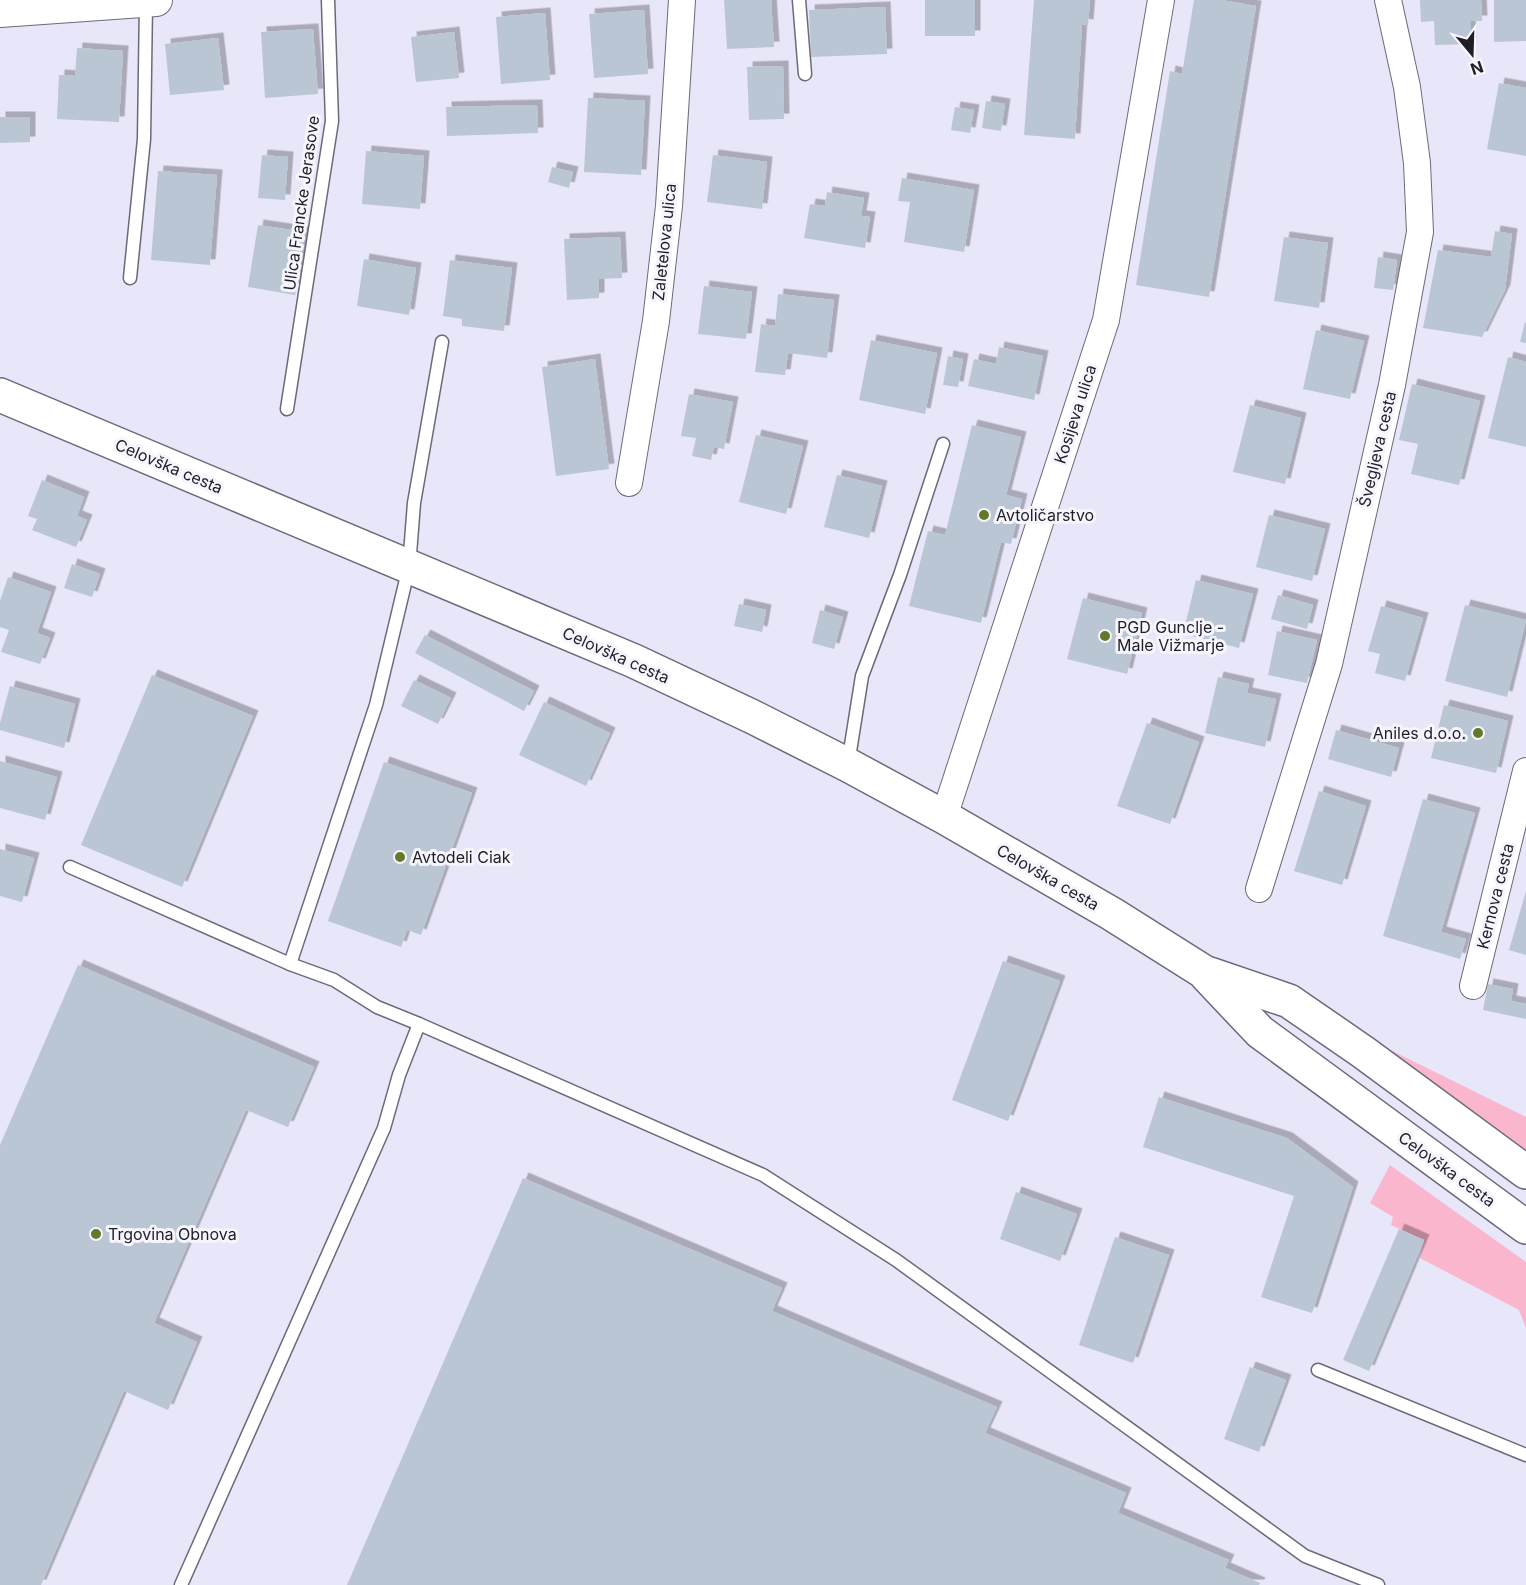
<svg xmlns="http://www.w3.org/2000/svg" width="1526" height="1585" font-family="Inter,sans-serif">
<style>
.green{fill:#fab6cc}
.building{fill:#bbc6d5;filter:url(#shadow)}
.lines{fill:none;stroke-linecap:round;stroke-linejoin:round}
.service-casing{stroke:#6b6a7a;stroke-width:15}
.minor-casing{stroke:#6b6a7a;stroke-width:28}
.tertiary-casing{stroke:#6b6a7a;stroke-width:34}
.primary-casing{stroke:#6b6a7a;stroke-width:36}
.service{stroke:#fff;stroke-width:12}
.minor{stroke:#fff;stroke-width:26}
.tertiary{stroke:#fff;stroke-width:32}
.primary{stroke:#fff;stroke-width:33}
.poi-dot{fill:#637828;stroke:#f6f5fd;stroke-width:2}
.labels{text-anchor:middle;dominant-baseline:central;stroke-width:6;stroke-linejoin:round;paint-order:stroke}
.street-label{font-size:16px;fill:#1f1e25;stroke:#f6f5fd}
.poi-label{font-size:16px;fill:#1f1e25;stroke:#f6f5fd;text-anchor:start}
</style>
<defs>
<filter id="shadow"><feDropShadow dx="5.5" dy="-5.5" stdDeviation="0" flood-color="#0004"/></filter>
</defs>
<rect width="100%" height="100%" fill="#e8e6f9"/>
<g class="green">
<polygon points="1354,1032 1526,1117 1526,1156"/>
<polygon points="1390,1165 1526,1262 1526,1328 1519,1310 1420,1258 1424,1240 1391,1225 1393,1217 1370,1203"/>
</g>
<g class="building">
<polygon points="724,0 771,0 774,47 727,49"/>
<rect x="925" y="0" width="50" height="36"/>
<polygon points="1034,0 1090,0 1088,25 1082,24 1075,139 1024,135"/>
<polygon points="1194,0 1221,0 1256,6 1209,297 1136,285 1170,71 1182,74"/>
<polygon points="1420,0 1481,0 1482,21 1470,21 1471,44 1435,45 1434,21 1421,22"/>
<polygon points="1494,0 1526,0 1526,41 1494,42"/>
<polygon points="885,7 887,54 811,57 809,10"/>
<polygon points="644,10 648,74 594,78 589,14"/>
<polygon points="545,13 550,80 501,84 496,17"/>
<polygon points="313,29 318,94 265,98 261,32"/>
<polygon points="454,32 459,78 416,82 411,37"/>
<polygon points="218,38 224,90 170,95 165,44"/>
<polygon points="77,48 123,51 119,122 57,119 59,75 75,76"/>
<polygon points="783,66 784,119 749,120 747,67"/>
<polygon points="1499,83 1526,88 1526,156 1487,149"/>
<polygon points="588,98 645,101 641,175 584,172"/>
<polygon points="986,101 1005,104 1001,131 982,128"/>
<polygon points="537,105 538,133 447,136 446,107"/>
<polygon points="955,107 974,110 970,133 951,130"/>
<polygon points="0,117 30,117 30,142 0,143"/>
<polygon points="366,151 424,156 420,209 362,204"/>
<polygon points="262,155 288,157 285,200 258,198"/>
<polygon points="713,155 767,162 762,209 707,202"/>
<polygon points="552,167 573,172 569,188 548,182"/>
<polygon points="158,171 217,175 210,265 151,260"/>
<polygon points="902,178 974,190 964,252 904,242 910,202 898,201"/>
<polygon points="827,192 864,198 861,216 870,217 865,248 804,238 810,204 825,206"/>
<polygon points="258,225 305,232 295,295 248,287"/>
<polygon points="1495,231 1512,234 1505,290 1482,337 1423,328 1438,250 1491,257"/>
<polygon points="620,237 622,278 599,279 599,298 567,300 564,239"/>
<polygon points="1284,237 1328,243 1319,308 1274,301"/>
<polygon points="1378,257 1397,260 1393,290 1374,288"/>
<polygon points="364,259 416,268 409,315 357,306"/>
<polygon points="450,260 512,268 504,331 462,326 462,319 443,316"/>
<polygon points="704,286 752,292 746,339 698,334"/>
<polygon points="778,294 834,300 827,358 788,353 785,375 755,372 761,324 775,326"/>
<polygon points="1525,322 1526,323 1526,343 1520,342"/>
<polygon points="1316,330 1364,341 1350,399 1303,389"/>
<polygon points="871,340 937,353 925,414 859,400"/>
<polygon points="999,347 1043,356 1034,400 968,386 974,359 996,364"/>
<polygon points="948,356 963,359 958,387 943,385"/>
<polygon points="1508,357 1526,362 1526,447 1488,438"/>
<polygon points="595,359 609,469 556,476 542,367"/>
<polygon points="1412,384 1480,401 1459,485 1411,474 1418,444 1399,440"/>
<polygon points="689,394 733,402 724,449 714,447 711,460 692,456 696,438 681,436"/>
<polygon points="1250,405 1301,418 1285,484 1233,472"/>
<polygon points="972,425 1021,437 1006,495 1022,499 1011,544 1001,542 981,623 909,606 928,531 945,535"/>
<polygon points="756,435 803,446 786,514 739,502"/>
<polygon points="837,475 882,486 869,538 824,527"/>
<polygon points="42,480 84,497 77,516 87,520 76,547 32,530 37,519 28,516"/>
<polygon points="1269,515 1325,529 1312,581 1256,567"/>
<polygon points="72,564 100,574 92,597 64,588"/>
<polygon points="8,577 51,592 37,633 50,638 40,664 1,652 9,630 0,627 0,601"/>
<polygon points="1196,580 1253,594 1239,648 1183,634"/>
<polygon points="1278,595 1313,605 1307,629 1271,619"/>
<polygon points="1083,598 1142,613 1127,674 1067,659"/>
<polygon points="739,604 766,610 762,632 734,626"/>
<polygon points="1465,605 1526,620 1507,697 1445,681"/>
<polygon points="1381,606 1423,618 1405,681 1375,673 1380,654 1368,651"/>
<polygon points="820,610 843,617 834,649 812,643"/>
<polygon points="1277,631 1317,640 1307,683 1268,675"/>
<polygon points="425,635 534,691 524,711 415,653"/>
<polygon points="152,675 253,716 182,887 81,845"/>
<polygon points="1218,677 1249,684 1247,693 1276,699 1265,747 1205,733"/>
<polygon points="414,680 451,698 438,724 401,706"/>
<polygon points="10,686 75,704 64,748 0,730 0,723"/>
<polygon points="544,702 610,733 586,786 519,755"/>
<polygon points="1444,705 1508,721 1496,773 1431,758"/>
<polygon points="1147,723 1199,742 1170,824 1117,806"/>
<polygon points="1336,730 1399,748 1391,777 1328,759"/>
<polygon points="0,761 57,777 45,820 0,808"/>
<polygon points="384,762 472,793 421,935 407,930 401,947 328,921"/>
<polygon points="1319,791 1366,806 1342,885 1294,871"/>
<polygon points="1423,799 1475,813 1441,932 1466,939 1460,959 1383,936"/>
<polygon points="0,849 34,858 22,902 0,896"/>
<polygon points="1526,891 1526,955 1509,950"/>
<polygon points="1003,961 1060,981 1008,1121 952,1100"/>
<polygon points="78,965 314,1067 288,1127 246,1110 154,1323 197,1342 168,1410 124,1391 41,1585 0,1585 0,1145"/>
<polygon points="1488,984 1513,989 1511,1001 1526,1004 1526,1019 1483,1010"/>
<polygon points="1159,1097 1287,1138 1353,1187 1312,1313 1261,1297 1294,1196 1143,1147"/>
<polygon points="523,1178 782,1288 772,1311 997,1407 985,1433 1126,1493 1118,1513 1229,1560 1225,1568 1260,1583 1259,1585 347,1585"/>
<polygon points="1016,1192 1077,1214 1060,1261 1000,1239"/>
<polygon points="1399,1229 1424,1240 1369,1371 1343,1360"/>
<polygon points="1115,1237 1169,1255 1133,1363 1079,1345"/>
<polygon points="1250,1367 1286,1380 1259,1452 1224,1439"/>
</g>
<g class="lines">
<g class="service-casing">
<g id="service">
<polyline points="799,0 805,74"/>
<polyline points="130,278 144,139 146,2"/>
<polyline points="287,409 332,121 328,0"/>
<polyline points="848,764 862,676 900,575 943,444"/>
<polyline points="70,867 290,964 334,980 377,1007 419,1024 399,1075 384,1128 181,1585"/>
<polyline points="290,964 376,705 409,567 414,503 442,342"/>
<polyline points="419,1024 763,1175 896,1260 1305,1556 1378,1585"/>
<polyline points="1318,1370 1526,1455"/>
</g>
</g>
<g class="minor-casing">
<g id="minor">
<polyline points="629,483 656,321 669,206 682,0"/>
<polyline points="944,817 1106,320 1161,0"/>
<polyline points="1259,889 1329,664 1392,385 1420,232 1417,163 1407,87 1388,0"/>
<polyline points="1473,986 1526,771"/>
</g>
</g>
<g class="tertiary-casing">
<polyline id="tertiary" points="0,11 156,0"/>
</g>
<g class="primary-casing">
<g id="primary">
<polyline points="0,395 634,661 753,717 848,765 944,817 1112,914 1204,972 1289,1001 1363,1052 1526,1172"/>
<polyline points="1207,976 1260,1032 1526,1227"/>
</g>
</g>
<use href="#service" class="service"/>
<use href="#minor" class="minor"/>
<use href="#tertiary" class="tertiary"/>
<use href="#primary" class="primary"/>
</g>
<g class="poi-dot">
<circle cx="984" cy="515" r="6"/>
<circle cx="1105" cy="636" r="6"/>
<circle cx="1478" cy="733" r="6"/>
<circle cx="400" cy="857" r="6"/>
<circle cx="96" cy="1234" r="6"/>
</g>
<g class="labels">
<g class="street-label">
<text transform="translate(301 203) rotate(-82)">Ulica Francke Jerasove</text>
<text transform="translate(664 242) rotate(-84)">Zaletelova ulica</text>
<text transform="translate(1075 414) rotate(-72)">Kosijeva ulica</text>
<text transform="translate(1377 449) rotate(-77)">Švegljeva cesta</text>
<text transform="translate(169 466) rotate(23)">Celovška cesta</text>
<text transform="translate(616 655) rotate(24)">Celovška cesta</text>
<text transform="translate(1048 877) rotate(30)">Celovška cesta</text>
<text transform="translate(1495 896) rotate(-76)">Kernova cesta</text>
<text transform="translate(1447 1169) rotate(36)">Celovška cesta</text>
</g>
<g class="poi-label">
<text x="996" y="515">Avtoličarstvo</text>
<text x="1117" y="627">PGD Gunclje -<tspan x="1117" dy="18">Male Vižmarje</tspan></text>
<text x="1466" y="733" text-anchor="end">Aniles d.o.o.</text>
<text x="412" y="857">Avtodeli Ciak</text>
<text x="108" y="1234">Trgovina Obnova</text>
</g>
</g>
<g transform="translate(1472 54) rotate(161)" stroke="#f6f5fd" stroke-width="4.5" paint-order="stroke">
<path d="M0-4.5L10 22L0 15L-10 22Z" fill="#1f1e25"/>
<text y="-9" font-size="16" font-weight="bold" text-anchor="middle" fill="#1f1e25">N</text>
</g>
</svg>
